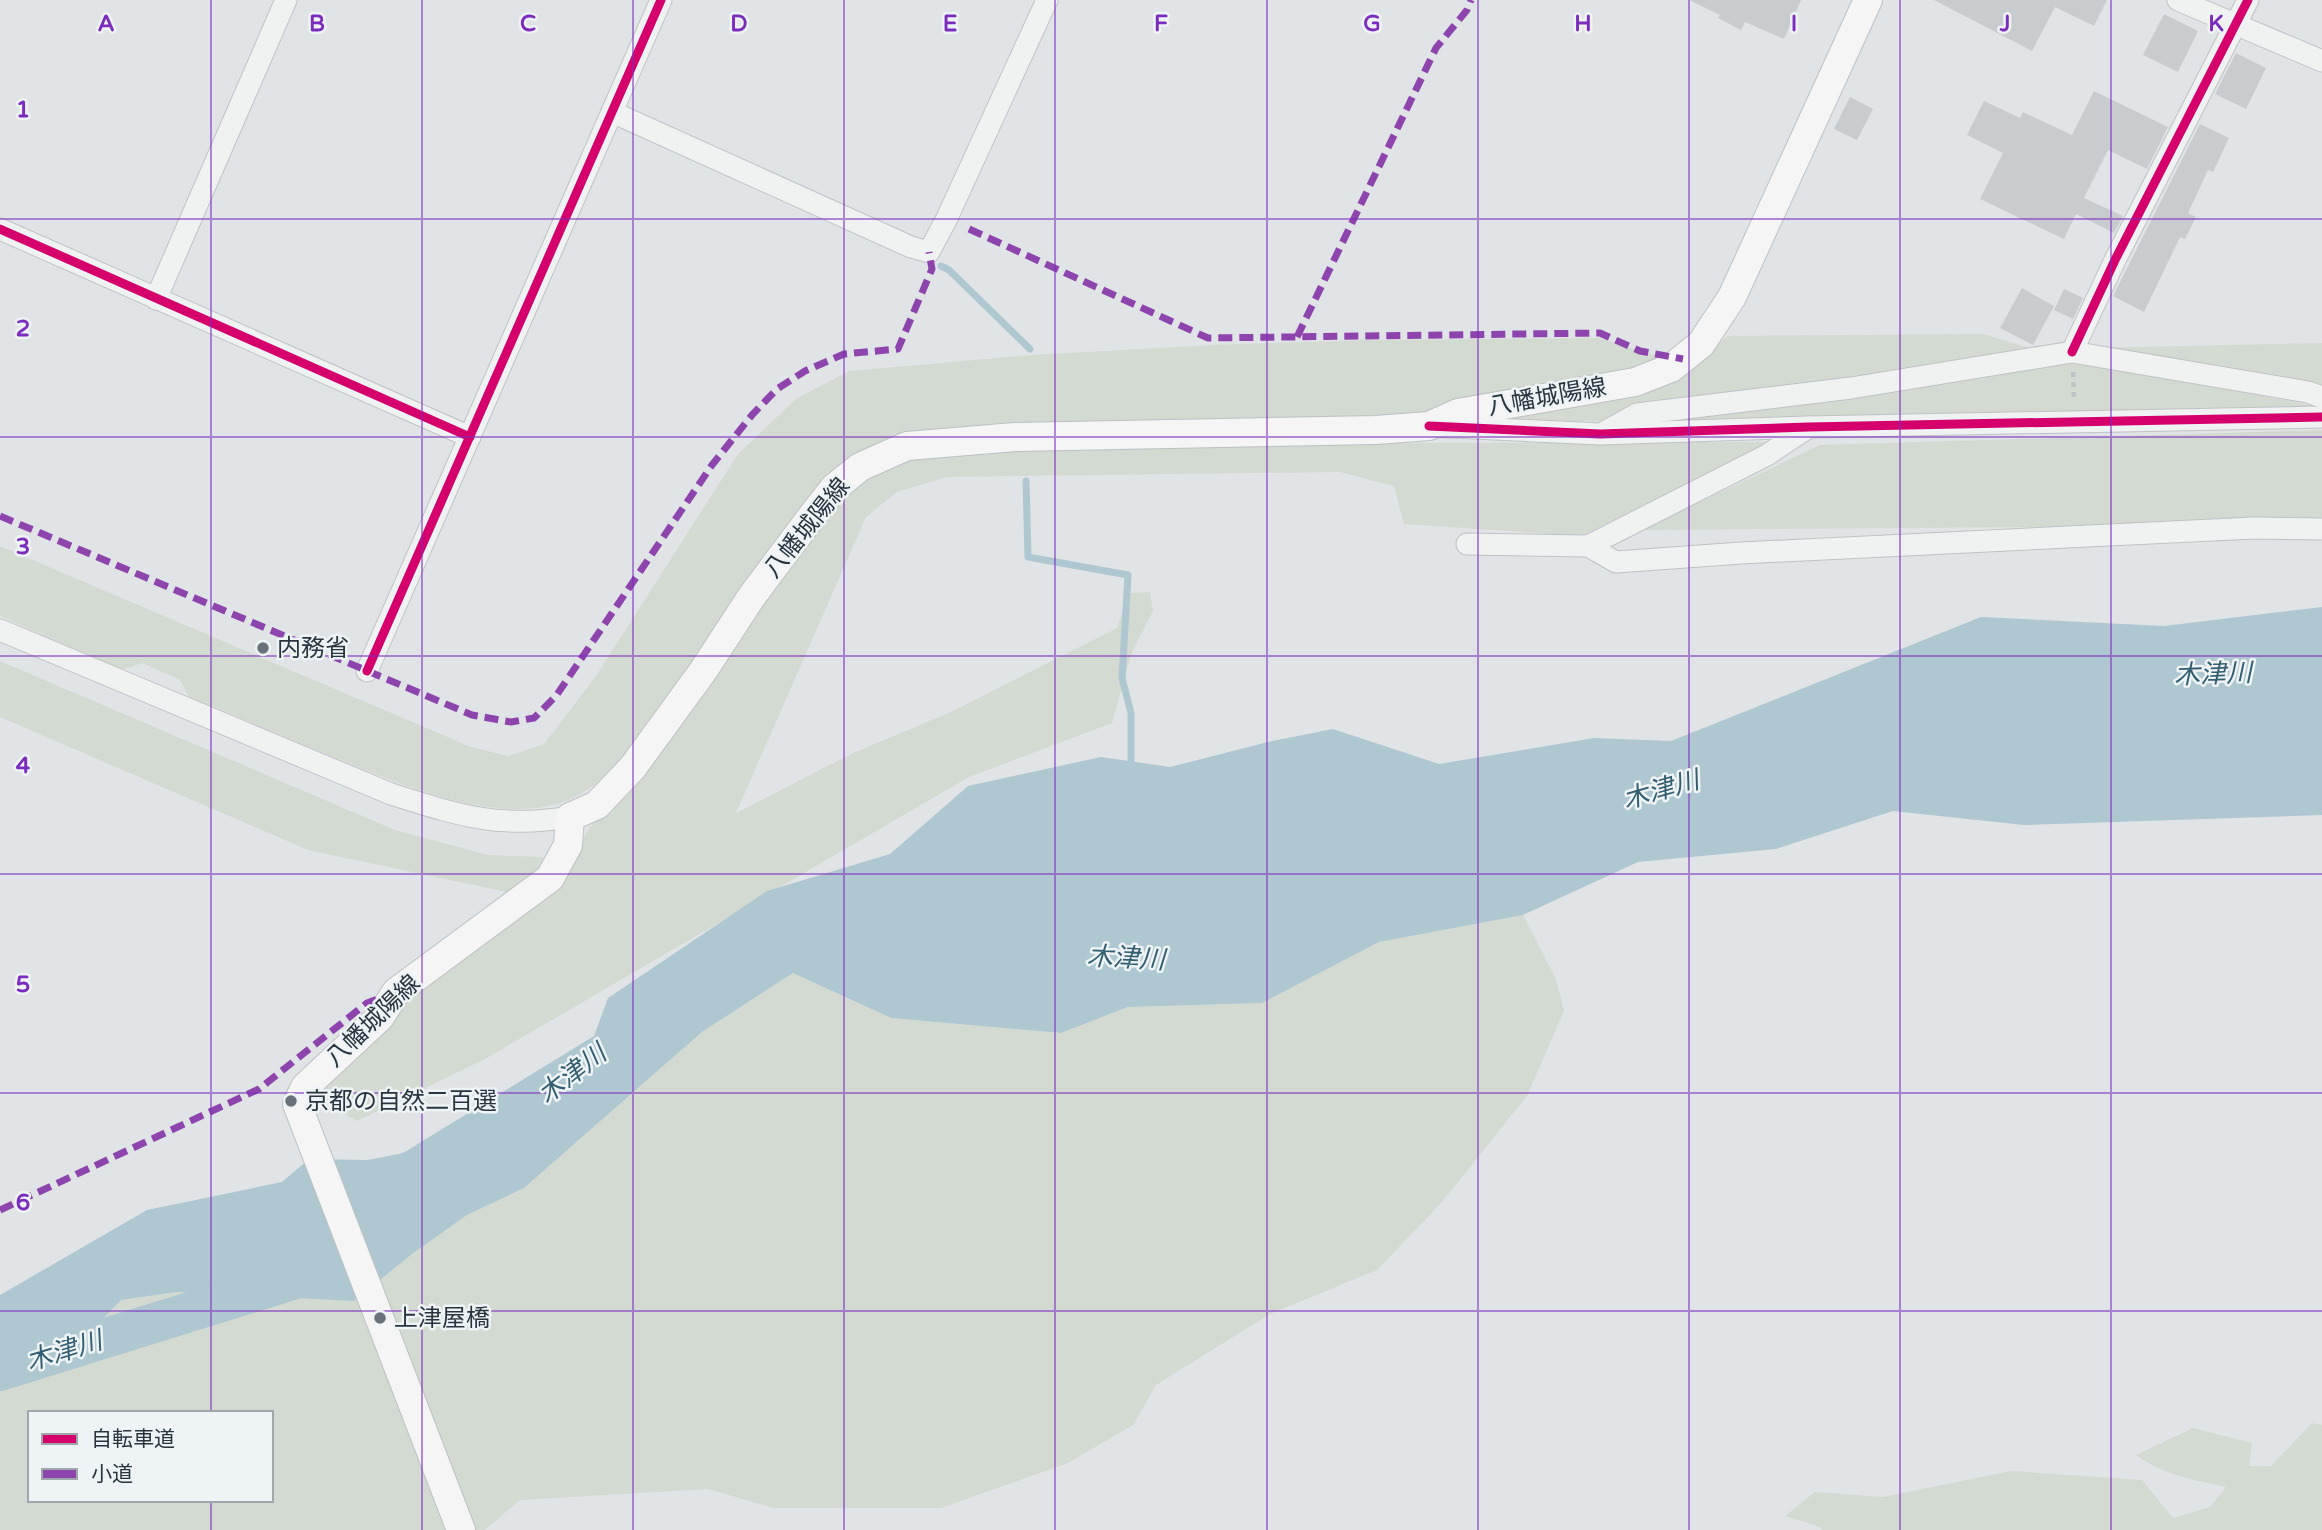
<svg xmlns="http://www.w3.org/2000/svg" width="2322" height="1530" font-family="'Varela Round','Noto Sans JP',sans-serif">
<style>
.green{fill:#d3dad1;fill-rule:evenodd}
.water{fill:#afc7d0}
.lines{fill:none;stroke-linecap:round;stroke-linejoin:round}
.stream{stroke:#afc7d0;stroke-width:7}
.river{stroke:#afc7d0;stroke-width:40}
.building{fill:#c9ccce}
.minor-casing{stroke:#bfc2c4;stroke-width:23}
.major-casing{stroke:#bdc1c3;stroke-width:30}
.path{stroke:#bfc4c6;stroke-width:4.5;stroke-dasharray:5 5;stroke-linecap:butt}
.minor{stroke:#f0f2f2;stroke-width:21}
.major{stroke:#f5f5f6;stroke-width:28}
.quiet{stroke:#8e44ad;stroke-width:7;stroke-dasharray:14 7;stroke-linecap:butt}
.cycleway-casing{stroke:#eef3f5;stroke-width:13}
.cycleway{stroke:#d6006c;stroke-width:9}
.grid{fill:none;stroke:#7b2cbf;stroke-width:2;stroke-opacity:0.55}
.poi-dot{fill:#697279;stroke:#eef3f5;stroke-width:2.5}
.labels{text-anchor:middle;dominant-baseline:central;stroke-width:5;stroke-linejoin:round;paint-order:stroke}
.street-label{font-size:24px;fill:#28353e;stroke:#eef3f5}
.poi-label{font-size:24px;fill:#28353e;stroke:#eef3f5;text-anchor:start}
.water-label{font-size:26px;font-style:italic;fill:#335e71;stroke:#eef3f5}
.grid-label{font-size:23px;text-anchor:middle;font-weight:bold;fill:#7b2cbf;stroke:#eef3f5;stroke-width:5;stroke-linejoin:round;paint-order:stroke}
</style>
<rect width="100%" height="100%" fill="#e1e4e6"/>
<g class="green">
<polygon points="1983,334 2074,361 2322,407 1652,422 1480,420 1693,366 1727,336"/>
<path d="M1599 338 1669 360 1603 381 1374 422 1019 428 844 469 621 765C600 781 579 799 553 805 482 823 382 777 317 750 274 732 232 714 189 697L180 680 142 663 122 670 0 616V546L471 747 508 756 544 744 596 676 738 454 797 398 849 371 1032 355 1213 345 1370 340Z"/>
<polygon points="2322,343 2322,391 2087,348"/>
<polygon points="2322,430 2322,525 1641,530 1820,445"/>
<polygon points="1776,442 1581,536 1404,524 1394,486 1340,472 947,477 897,492 866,517 736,813 853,753 951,712 1117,628 1129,593 1150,592 1153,611 1132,652 1112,723 969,777 485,1059 357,1121 313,1097 403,994 562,874 590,827 640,775 802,544 847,489 868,480 899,461 1016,449 1383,443"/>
<path d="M0 661 395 830 488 855 543 857C541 880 525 883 507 892L308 850 0 717Z"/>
<path d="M1523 915 1556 979 1564 1011 1527 1096 1442 1202 1377 1270 1270 1314 1156 1385 1133 1425 1068 1463 941 1508H773L708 1489 520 1500 485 1530H0V1387L69 1354 120 1300 177 1292 354 1301 412 1254 467 1215 524 1188 702 1032 793 973 891 1018 1061 1033 1128 1007 1262 1003 1379 942ZM30 1413H271V1500H30Z"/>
<path d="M2312 1423 2322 1425V1530H1822L1820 1527 1785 1516 1815 1492 1883 1497 2011 1471 2142 1480 2173 1518 2210 1507 2226 1487C2194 1480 2163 1475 2136 1455L2193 1428 2252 1443 2249 1466H2271Z"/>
</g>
<polygon class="water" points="2322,607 2322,815 2024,825 1893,811 1776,849 1638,862 1523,915 1379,942 1262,1003 1128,1007 1061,1033 891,1018 793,973 702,1032 524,1188 467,1215 412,1254 354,1301 177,1292 121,1300 69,1354 0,1387 0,1295 147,1210 282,1182 309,1159 368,1160 403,1153 594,1036 608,998 767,891 890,854 968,786 1101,757 1170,767 1268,742 1333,729 1439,764 1594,738 1671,741 1981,617 2164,626"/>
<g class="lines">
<g class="stream">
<polyline points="941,266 949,270 1030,349"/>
<polyline points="1026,481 1028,557 1128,575 1122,678 1131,713 1131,761"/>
</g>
<polyline class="river" points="0,1371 299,1278"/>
</g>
<g class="building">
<polygon points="1689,0 1801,0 1784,39 1745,22 1741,30 1718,18 1720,15"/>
<polygon points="1934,0 2107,0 2094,26 2055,7 2032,51"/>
<polygon points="2164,14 2198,31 2178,72 2143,55"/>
<polygon points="2236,53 2266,68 2246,109 2215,94"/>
<polygon points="2094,91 2168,127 2147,169 2108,150 2084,198 2123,216 2114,233 2076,214 2064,239 1980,199 2003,153 1967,135 1984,101 2020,118 2023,112 2072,135"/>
<polygon points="1850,97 1873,109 1857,140 1834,129"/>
<polygon points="2200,124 2229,138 2213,172 2208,170 2188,213 2196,217 2185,239 2180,237 2144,312 2113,296"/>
<polygon points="2022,288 2054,306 2033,345 2000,328"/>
<polygon points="2064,289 2083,298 2073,319 2054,310"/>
</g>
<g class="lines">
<g class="minor-casing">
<g id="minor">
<polyline points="2178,0 2322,61"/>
<polyline points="612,112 911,247 929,252 947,218 1047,0"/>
<polyline points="0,229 470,437"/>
<polyline points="156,299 286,0"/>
<polyline points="2072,352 2115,260 2248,0"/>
<polyline points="1432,426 1600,434 1809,427 2322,417"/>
<polyline points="1603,433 1637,414 1851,388 2072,352 2308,392 2322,397"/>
<polyline points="1467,544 1588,546 1616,562 1741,553 2254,528 2322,529"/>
<polyline points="1588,546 1767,455 1809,427"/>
<path d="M0 630 391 794C458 815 499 829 570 817"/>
<polyline points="367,671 661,0"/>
</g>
</g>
<g class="major-casing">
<polyline id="major" points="461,1530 297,1104 305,1087 380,1017 396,992 550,878 568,845 570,817 597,805 633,767 703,671 752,596 812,516 834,488 860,467 907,446 1015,437 1376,430 1429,426 1458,413 1635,382 1671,368 1701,344 1732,297 1868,0"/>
</g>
<polyline class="path" points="2073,372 2074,401"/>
<use href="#minor" class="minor"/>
<use href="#major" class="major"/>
<g class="quiet">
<polyline points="969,229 1208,338 1600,333 1640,351 1683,359"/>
<polyline points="1297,337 1436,48 1467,10 1471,0"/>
<polyline points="0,516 472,715 511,722 534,718 556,696 712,465 752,415 777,389 805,371 844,354 898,349 932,269 929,252"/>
<polyline points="0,1210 259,1089 367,1003 396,992"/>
</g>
<g class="cycleway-casing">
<g id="cycleway">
<polyline points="0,229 470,437"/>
<polyline points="2072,352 2115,260 2248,0"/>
<polyline points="1429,426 1600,434 1809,427 2322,417"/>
<polyline points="367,671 661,0"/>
</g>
</g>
<use href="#cycleway" class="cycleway"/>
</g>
<path class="grid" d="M211 0V1413M422 0V1530M633 0V1530M844 0V1530M1055 0V1530M1267 0V1530M1478 0V1530M1689 0V1530M1900 0V1530M2111 0V1530M0 219H2322M0 437H2322M0 656H2322M0 874H2322M0 1093H2322M0 1311H2322M211 1500V1530"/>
<g class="poi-dot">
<circle cx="263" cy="648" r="7"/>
<circle cx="291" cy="1101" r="7"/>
<circle cx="380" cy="1318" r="7"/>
</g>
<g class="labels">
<g class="street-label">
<text transform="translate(1547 397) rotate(-10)">八幡城陽線</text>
<text transform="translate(807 528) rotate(-51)">八幡城陽線</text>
<text transform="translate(373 1021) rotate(-44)">八幡城陽線</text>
</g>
<g class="poi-label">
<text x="277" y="648">内務省</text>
<text x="305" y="1101">京都の自然二百選</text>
<text x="394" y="1318">上津屋橋</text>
</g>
<g class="water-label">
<text transform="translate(2213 674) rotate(-2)">木津川</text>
<text transform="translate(1661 790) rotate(-16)">木津川</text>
<text transform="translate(1126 958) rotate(3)">木津川</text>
<text transform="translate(572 1074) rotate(-38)">木津川</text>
<text transform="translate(64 1351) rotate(-17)">木津川</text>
</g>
</g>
<g class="grid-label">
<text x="106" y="31">A</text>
<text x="317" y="31">B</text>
<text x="528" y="31">C</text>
<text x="739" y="31">D</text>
<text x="950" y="31">E</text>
<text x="1161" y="31">F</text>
<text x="1372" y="31">G</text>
<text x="1583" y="31">H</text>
<text x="1794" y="31">I</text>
<text x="2005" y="31">J</text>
<text x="2216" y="31">K</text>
<text x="23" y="117">1</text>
<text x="23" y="336">2</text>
<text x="23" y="554">3</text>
<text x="23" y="773">4</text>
<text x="23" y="992">5</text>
<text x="23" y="1210">6</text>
</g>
<rect x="28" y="1411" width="245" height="91" fill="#eef3f5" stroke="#9fa7ac" stroke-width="2"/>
<rect x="42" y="1434" width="35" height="10" fill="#d6006c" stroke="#9fa7ac" stroke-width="2"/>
<text x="91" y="1446" font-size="21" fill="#28353e">自転車道</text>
<rect x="42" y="1469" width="35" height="10" fill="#8e44ad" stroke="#9fa7ac" stroke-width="2"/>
<text x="91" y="1481" font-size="21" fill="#28353e">小道</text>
</svg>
